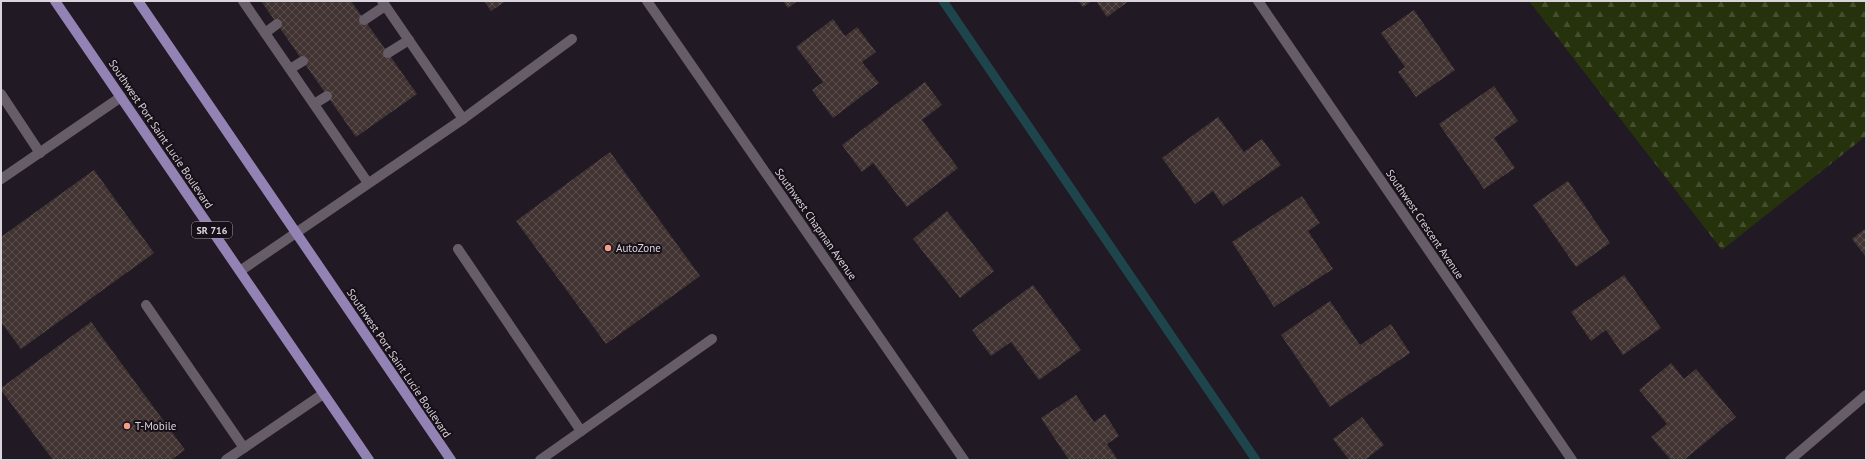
<svg xmlns="http://www.w3.org/2000/svg" width="1867" height="461" font-family="'PT Sans',sans-serif">
<style>
.forest{fill:url(#forest-firs)}
.lines{fill:none;stroke-linecap:round;stroke-linejoin:round}
.stream{stroke:#1d454b;stroke-width:9}
.building{fill:url(#building-cross-hatch)}
.service{stroke:#665d68;stroke-width:10}
.minor{stroke:#665d68;stroke-width:10}
.primary{stroke:#9382b4;stroke-width:10}
.poi-dot{fill:#f49e89;stroke:#181019;stroke-width:1.5}
.labels{text-anchor:middle;dominant-baseline:central;stroke-width:4;stroke-linejoin:round;paint-order:stroke}
.shield{fill:#181019;stroke:#a09aa1;stroke-width:1}
.shield-label{font-size:10px;font-weight:bold;fill:#dad5db}
.street-label{font-size:11px;fill:#dad5db;stroke:#181019}
.poi-label{font-size:11px;fill:#dad5db;stroke:#181019;text-anchor:start}
</style>
<defs>
<pattern id="forest-firs" width="22" height="20" patternUnits="userSpaceOnUse"><rect width="22" height="20" fill="#26320c"/><path d="M5 1l3.5 6h-7zM16 11l3.5 6h-7z" fill="#454f2f"/></pattern>
<pattern id="building-cross-hatch" width="8" height="8" patternUnits="userSpaceOnUse"><rect width="8" height="8" fill="#413331"/><path d="M0 0l8 8M0 8l8-8" fill="none" stroke="#5c504e"/></pattern>
</defs>
<rect width="100%" height="100%" fill="#211923"/>
<polygon class="forest" points="1529,1 1866,1 1866,136 1722,250"/>
<g class="lines">
<polyline class="stream" points="943,1 1256,460"/>
</g>
<g class="building">
<polygon points="261,1 351,1 417,94 356,137"/>
<polygon points="484,1 506,1 491,11"/>
<polygon points="783,1 798,1 788,8"/>
<polygon points="1078,1 1092,1 1083,7"/>
<polygon points="1096,1 1129,1 1107,17"/>
<polygon points="1414,10 1455,70 1416,97 1398,72 1405,67 1381,33"/>
<polygon points="833,19 845,36 857,27 876,52 862,62 879,83 833,118 812,90 823,82 796,47"/>
<polygon points="925,82 942,105 922,120 958,168 907,207 873,163 862,172 842,145"/>
<polygon points="1494,86 1518,121 1494,138 1515,168 1484,189 1439,124"/>
<polygon points="1218,117 1244,152 1262,139 1281,165 1223,206 1213,191 1195,204 1162,158"/>
<polygon points="610,152 700,276 606,344 516,221"/>
<polygon points="94,170 154,253 21,349 1,322 1,237"/>
<polygon points="1568,181 1610,243 1576,267 1533,205"/>
<polygon points="1302,196 1320,223 1308,231 1333,269 1274,307 1232,242"/>
<polygon points="947,211 994,271 960,298 913,239"/>
<polygon points="1866,228 1866,257 1852,239"/>
<polygon points="1624,275 1661,328 1623,355 1606,330 1591,341 1571,312"/>
<polygon points="1033,285 1081,350 1039,380 1011,342 991,356 972,330"/>
<polygon points="1330,301 1360,345 1391,324 1410,353 1330,407 1281,335"/>
<polygon points="91,322 185,450 171,460 53,460 1,390 1,388"/>
<polygon points="1671,363 1684,379 1696,369 1736,417 1684,460 1671,460 1651,437 1667,424 1639,390"/>
<polygon points="1076,395 1094,422 1105,414 1119,436 1107,444 1118,460 1069,460 1041,418"/>
<polygon points="1362,417 1384,445 1365,460 1349,460 1333,439"/>
</g>
<g class="lines">
<g class="service">
<polyline points="243,1 368,183"/>
<polyline points="364,20 385,6"/>
<polyline points="265,33 277,24"/>
<polyline points="388,53 409,40"/>
<polyline points="290,69 303,61"/>
<polyline points="1,94 40,153"/>
<polyline points="314,104 327,96"/>
<polyline points="463,119 572,39"/>
<polyline points="1,179 121,97"/>
<polyline points="458,249 581,431"/>
<polyline points="240,271 463,119 382,1"/>
<polyline points="146,305 244,448"/>
<polyline points="226,460 323,394"/>
<polyline points="540,460 712,339"/>
</g>
<g class="minor">
<polyline points="647,1 964,460"/>
<polyline points="1258,1 1572,460"/>
<polyline points="1790,460 1866,395"/>
</g>
<g class="primary">
<polyline points="55,1 369,460"/>
<polyline points="138,1 451,460"/>
</g>
</g>
<g class="poi-dot">
<circle cx="608" cy="248" r="4"/>
<circle cx="127" cy="426" r="4"/>
</g>
<g class="labels">
<rect class="shield" x="192" y="222" width="40" height="16" rx="3"/>
<g class="shield-label">
<text x="212" y="230">SR 716</text>
</g>
<g class="street-label">
<text transform="translate(161 134) rotate(56)">Southwest Port Saint Lucie Boulevard</text>
<text transform="translate(816 224) rotate(55)">Southwest Chapman Avenue</text>
<text transform="translate(1425 224) rotate(56)">Southwest Crescent Avenue</text>
<text transform="translate(399 363) rotate(56)">Southwest Port Saint Lucie Boulevard</text>
</g>
<g class="poi-label">
<text x="616" y="248">AutoZone</text>
<text x="135" y="426">T-Mobile</text>
</g>
</g>
<rect width="1867" height="461" fill="none" stroke="#dad5db" stroke-width="4"/>
</svg>
